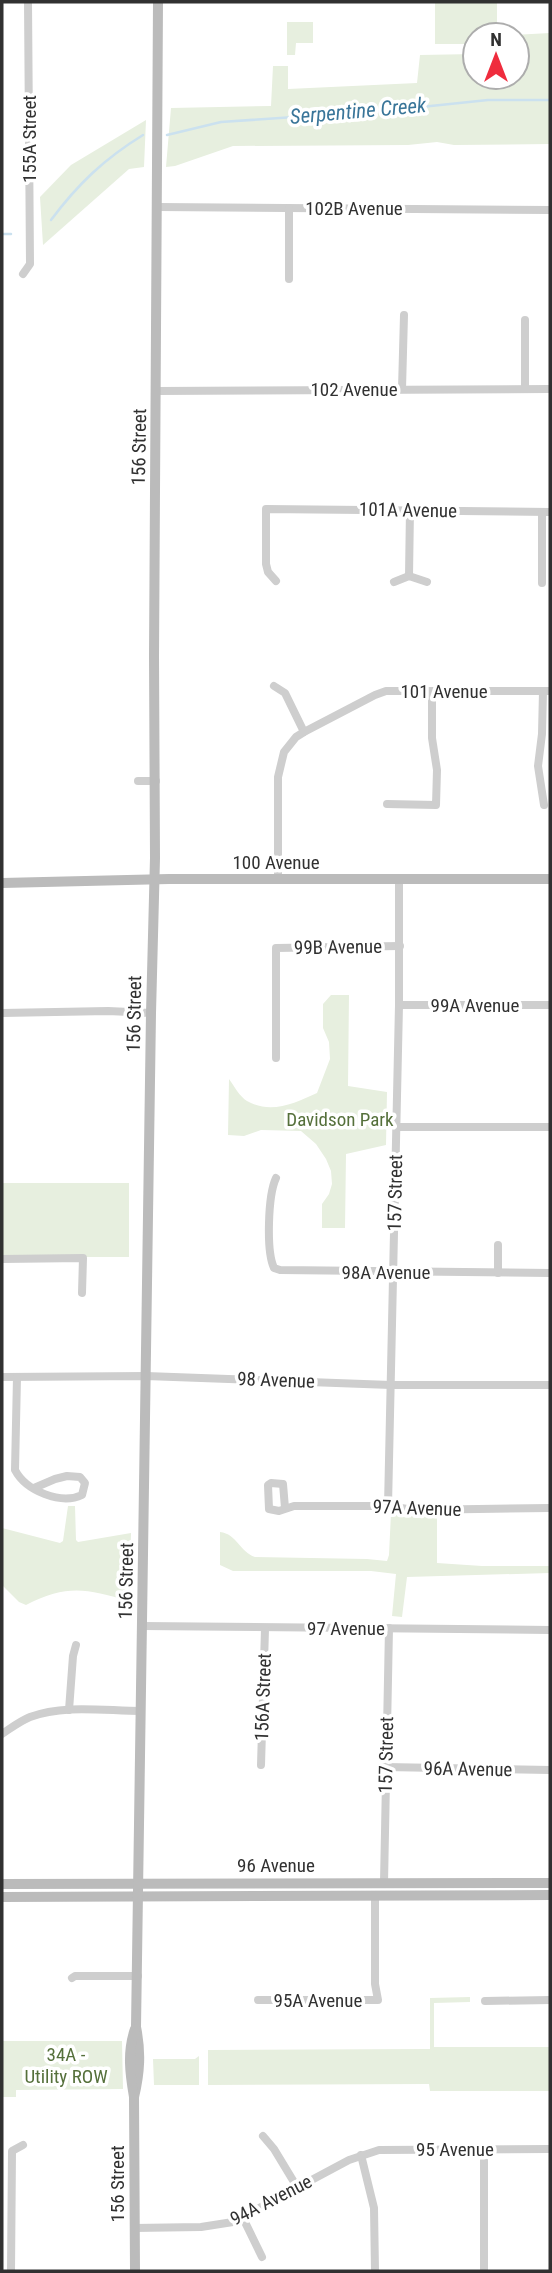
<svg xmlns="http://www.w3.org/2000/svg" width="552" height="2273" font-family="'Roboto Condensed',sans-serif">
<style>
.green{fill:#e7efdf}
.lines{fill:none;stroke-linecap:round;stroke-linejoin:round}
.stream{stroke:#cbe1ef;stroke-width:2.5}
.minor{stroke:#cecece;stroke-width:8}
.secondary{stroke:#bbb;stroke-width:10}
.labels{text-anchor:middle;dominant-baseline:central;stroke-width:7;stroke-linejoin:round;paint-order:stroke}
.street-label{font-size:19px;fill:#313131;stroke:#fff}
.park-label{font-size:19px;fill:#55703b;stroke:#fff}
.water-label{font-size:21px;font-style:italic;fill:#397599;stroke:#fff}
</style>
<rect width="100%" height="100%" fill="#fff"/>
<g class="green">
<polygon points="435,2 497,2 497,35 475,35 475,44 435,44"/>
<polygon points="287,22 313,22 313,43 296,43 295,55 287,55"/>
<polygon points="550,33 550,144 454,145 437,142 408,145 233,146 175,166 166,167 171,108 271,106 273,66 288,66 288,89 417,83 420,55 475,54 475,77 517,77 517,35 513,35"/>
<polygon points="146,120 144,167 129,169 43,245 40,197 71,165"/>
<path d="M331 995H349L348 1086 387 1092 386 1145 346 1154 345 1228H322V1204L329 1194 332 1184 331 1171 326 1159 316 1144 301 1131 261 1130 244 1136 228 1135 229 1079C234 1086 240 1097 247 1101 271 1115 295 1103 317 1093L330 1059 329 1042 323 1028V1004Z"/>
<rect x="2" y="1183" width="127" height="74"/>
<path d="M68 1506H75L76 1540 78 1542 131 1533 129 1601C86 1589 68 1584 26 1605L19 1602 2 1585V1528L60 1543 63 1541Z"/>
<path d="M391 1513 403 1516H437V1563L482 1566H550V1573L407 1577 402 1617 392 1616 396 1574 371 1571H233L220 1565V1532C237 1534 240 1552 255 1557L367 1559 387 1561 389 1555Z"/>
<polygon points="470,1997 470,2002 434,2003 434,2047 550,2047 550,2091 430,2091 429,2084 208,2085 208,2050 430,2049 430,1998"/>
<polygon points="2,2041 122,2041 123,2089 16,2090 16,2097 2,2097"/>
<polygon points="199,2056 199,2085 154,2085 153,2059 195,2059"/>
</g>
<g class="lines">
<g class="stream">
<polyline points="167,135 221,122 383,111 488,100 550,100"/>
<path d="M51 220C78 184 104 159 143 135"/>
<polyline points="2,234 11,234"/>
</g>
<g class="minor">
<polyline points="158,207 550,210"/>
<polyline points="23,274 30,264 28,2"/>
<polyline points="289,279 289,208"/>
<polyline points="525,320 525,389"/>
<polyline points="402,389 404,315"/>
<polyline points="157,391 550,389"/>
<polyline points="409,576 410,509"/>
<polyline points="276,581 268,572 266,564 266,509 550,512"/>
<polyline points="394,582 409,576 427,582"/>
<polyline points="542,583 542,512"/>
<polyline points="274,686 285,693 304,732"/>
<polyline points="543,691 542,734 538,766 544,805"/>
<polyline points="138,781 156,781"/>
<polyline points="387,804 436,805 437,770 432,738 432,691"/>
<polyline points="278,879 278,777 284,752 296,737 304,732 375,695 386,691 550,691"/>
<polyline points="399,1005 550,1005"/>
<polyline points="2,1013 108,1011 151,1013"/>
<polyline points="276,1058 276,948 400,946"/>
<polyline points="396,1127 550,1127"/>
<path d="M276 1178C268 1195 266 1251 274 1268L280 1270 550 1273"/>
<polyline points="2,1259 83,1258 82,1293"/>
<polyline points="498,1273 498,1245"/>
<polyline points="2,1377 146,1376 391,1385 550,1385"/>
<path d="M17 1377 15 1470C26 1491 61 1505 82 1495L85 1483 80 1477 67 1476 55 1479 34 1488"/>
<polyline points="388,1506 399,1005 399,880"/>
<polyline points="285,1508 283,1484 271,1483 268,1485 269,1509 279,1511 294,1506 388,1506 414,1510 550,1508"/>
<polyline points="142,1626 550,1630"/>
<polyline points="69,1710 73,1656 76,1645"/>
<path d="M2 1734C11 1728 20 1721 30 1717 64 1704 106 1711 141 1711"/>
<polyline points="261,1765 265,1629"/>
<polyline points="385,1767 550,1770"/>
<polyline points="384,1883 389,1628"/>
<polyline points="72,1978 75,1976 138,1976"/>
<polyline points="258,2000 378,2000 375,1984 375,1895"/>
<polyline points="485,2001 550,2000"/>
<polyline points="263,2136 274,2149 297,2187"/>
<polyline points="361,2155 374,2208 375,2271"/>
<polyline points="243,2218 262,2257"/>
<polyline points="134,2228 201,2227 233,2222 349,2160 379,2150 550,2149"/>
<polyline points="11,2271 12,2151 23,2145"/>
<polyline points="484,2271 484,2149"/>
</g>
<g class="secondary">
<polyline points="2,883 169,879 550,879"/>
<polyline points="2,1884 550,1883"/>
<polyline points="2,1897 550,1895"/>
<path d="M134 2097C140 2072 141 2052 136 2027L151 1013 155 858 154 656 158 2"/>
<path d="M135 2271 134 2097C130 2074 127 2052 135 2029"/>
</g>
</g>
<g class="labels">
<g class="street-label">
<text transform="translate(29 139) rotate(-90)">155A Street</text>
<text x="354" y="208">102B Avenue</text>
<text x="354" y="389">102 Avenue</text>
<text transform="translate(139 447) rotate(-89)">156 Street</text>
<text transform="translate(408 510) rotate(1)">101A Avenue</text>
<text x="444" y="691">101 Avenue</text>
<text x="276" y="862">100 Avenue</text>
<text transform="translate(338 947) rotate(-1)">99B Avenue</text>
<text x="475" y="1005">99A Avenue</text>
<text transform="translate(134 1014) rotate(-89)">156 Street</text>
<text transform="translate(395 1193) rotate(-89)">157 Street</text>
<text x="386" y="1272">98A Avenue</text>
<text transform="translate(276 1380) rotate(2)">98 Avenue</text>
<text transform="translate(417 1508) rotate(2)">97A Avenue</text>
<text transform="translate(126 1581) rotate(-89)">156 Street</text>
<text x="346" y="1628">97 Avenue</text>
<text transform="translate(263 1697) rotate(-88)">156A Street</text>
<text transform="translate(386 1755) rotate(-89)">157 Street</text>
<text transform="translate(468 1769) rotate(1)">96A Avenue</text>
<text x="276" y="1865">96 Avenue</text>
<text x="318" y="2000">95A Avenue</text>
<text x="455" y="2149">95 Avenue</text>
<text transform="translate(117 2184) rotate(-90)">156 Street</text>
<text transform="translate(271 2200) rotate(-27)">94A Avenue</text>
</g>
<g class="park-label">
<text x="340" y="1119">Davidson Park</text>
<text x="66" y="2054">34A -<tspan x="66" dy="22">Utility ROW</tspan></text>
</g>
<g class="water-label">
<text transform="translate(358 111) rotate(-5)">Serpentine Creek</text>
</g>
</g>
<rect width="552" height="2273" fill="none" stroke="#313131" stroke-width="7"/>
<g transform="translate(496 56)"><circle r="33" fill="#ffffff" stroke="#adadad" stroke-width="2"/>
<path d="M0-5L12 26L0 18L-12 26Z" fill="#ef2c3d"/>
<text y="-10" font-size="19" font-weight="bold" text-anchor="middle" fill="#313131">N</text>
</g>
</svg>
